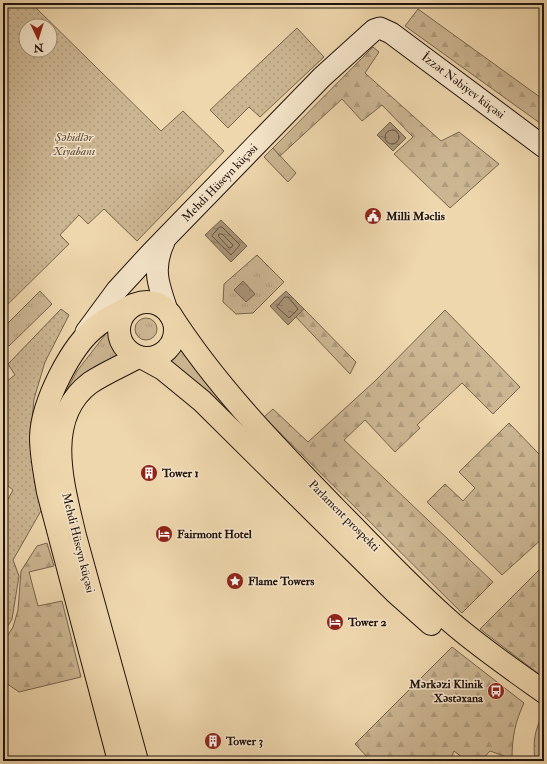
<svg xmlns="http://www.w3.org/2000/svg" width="547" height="764" font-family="'IM FELL Double Pica',serif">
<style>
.grass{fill:url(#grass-tufts);stroke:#766450}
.forest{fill:url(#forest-firs);stroke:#766450}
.park{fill:url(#park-dots);stroke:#766450;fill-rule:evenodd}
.water{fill:url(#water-ripples);stroke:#72604d}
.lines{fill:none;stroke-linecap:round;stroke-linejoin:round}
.shore{stroke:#645442;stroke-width:1}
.secondary-casing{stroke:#20130d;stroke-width:23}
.primary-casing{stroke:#20130d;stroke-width:24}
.secondary{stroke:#f5e5ca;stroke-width:21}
.primary{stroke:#efd7ad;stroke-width:22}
.labels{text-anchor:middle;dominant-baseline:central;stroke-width:3;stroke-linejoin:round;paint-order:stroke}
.street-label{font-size:12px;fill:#20130d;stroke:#f5e5ca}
.park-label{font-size:12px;font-style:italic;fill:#5c4c3c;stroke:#f5e5ca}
.poi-label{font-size:12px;font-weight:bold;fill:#20130d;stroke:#f5e5ca;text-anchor:start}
</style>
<defs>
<pattern id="grass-tufts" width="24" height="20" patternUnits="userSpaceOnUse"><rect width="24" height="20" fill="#ccb692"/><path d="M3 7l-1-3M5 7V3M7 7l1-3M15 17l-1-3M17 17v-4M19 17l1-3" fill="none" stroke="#af9c7d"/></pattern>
<pattern id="forest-firs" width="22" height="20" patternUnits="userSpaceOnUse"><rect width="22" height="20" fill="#ccb692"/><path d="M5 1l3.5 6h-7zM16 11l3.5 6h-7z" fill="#af9c7d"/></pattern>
<pattern id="park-dots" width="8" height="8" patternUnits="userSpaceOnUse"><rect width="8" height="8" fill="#ccb692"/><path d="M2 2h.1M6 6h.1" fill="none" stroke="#af9c7d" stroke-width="1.8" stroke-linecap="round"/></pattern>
<pattern id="water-ripples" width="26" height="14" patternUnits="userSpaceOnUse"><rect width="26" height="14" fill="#a99477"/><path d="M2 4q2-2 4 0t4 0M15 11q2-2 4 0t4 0" fill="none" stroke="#897860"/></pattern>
</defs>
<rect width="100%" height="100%" fill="#efd7ad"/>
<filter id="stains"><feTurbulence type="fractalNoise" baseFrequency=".005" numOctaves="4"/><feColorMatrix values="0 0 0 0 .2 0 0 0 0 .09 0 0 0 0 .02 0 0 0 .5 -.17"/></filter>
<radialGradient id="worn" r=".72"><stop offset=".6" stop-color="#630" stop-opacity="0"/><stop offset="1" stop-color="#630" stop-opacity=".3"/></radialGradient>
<g class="grass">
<polygon points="273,148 296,173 288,182 264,157"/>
<polygon points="257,255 284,282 253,313 236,314 223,302 224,284"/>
<polygon points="40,291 52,304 9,346 3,341 3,328"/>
<circle cx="146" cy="329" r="11"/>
<path d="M112 326 115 343 124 356C92 365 80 376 60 403L77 371Z"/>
<polygon points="178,344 240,421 161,363 169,357"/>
</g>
<g class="forest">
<polygon points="418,9 544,100 544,126 405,26"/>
<polygon points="373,47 379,52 365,73 441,141 459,132 499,164 450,208 394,154 413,137 382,105 362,121 342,99 280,156 273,148"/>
<polygon points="304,309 356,362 350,374 296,317"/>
<polygon points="445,310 520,387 493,414 462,383 417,425 420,428 395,452 365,420 344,440 493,582 462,613 264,417 273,409 308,442 375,381"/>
<polygon points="509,423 539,454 544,450 544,537 502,575 427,502 445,484 463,501 475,488 459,472"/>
<polygon points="47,543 54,566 29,572 38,606 62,601 81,677 19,692 3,681 3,643 13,627 18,610 21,571 37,546"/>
<polygon points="544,565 544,678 480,629"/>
<path d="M452 647 524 703C515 722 512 738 512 759L490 751 481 761H467L454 751 450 761H371L355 744Z"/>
<path d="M543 714 544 761H535C533 741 534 732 543 714Z"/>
</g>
<g class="park">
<path d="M3 3H31L161 131 183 111 224 151 137 241 104 209 88 224 79 215 60 235 69 244 3 309ZM26 26H50V50H26Z"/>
<polygon points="297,28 324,57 260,117 249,107 228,128 210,110"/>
<polygon points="61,309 69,315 45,362 34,399 30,442 42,509 13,560 19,576 12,619 3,634 3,508 13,490 3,482 3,477 8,470 3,466 3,384 15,375 8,364"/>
</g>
<g class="water">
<polygon points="390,122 406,138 393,151 377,135"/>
<polygon points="221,220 247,246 231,262 205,235"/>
<polygon points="243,281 255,294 246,302 234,290"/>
<polygon points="286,291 304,309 288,325 270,306"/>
</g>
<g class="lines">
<g class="shore">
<circle cx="392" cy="137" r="7"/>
<polygon points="220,227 222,227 240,245 231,255 212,236"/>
<polygon points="219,234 222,234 233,245 232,247 229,248 219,237"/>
<polygon points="285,297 288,297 298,309 289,318 277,307"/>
</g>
<g class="secondary-casing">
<g id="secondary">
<path d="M164 242C152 268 158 284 167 310"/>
<polyline points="86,332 117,290 151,253 322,77 374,30 380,28 391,33 544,147"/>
</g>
</g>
<g class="primary-casing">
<g id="primary">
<circle cx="147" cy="330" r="28"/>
<path d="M170 314C217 387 275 446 335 508 373 546 410 587 452 623 481 648 513 670 544 692"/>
<polyline points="143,358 163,369 202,401 395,592 431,624"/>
<path d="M119 761 48 492C45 474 41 456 41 437 42 403 71 345 98 325 108 317 121 312 133 305"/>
<path d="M137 761 75 536C64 488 42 419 90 383 105 373 122 366 138 357"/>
</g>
</g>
<use href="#secondary" class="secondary"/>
<use href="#primary" class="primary"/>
</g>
<defs>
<g id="civic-disc" transform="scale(0.9)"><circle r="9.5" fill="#8f2418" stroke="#f5e5ca"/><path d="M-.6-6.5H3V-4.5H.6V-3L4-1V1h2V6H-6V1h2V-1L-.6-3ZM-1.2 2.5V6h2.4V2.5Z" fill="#fff"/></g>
<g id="building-disc" transform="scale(0.9)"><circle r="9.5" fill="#8f2418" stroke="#f5e5ca"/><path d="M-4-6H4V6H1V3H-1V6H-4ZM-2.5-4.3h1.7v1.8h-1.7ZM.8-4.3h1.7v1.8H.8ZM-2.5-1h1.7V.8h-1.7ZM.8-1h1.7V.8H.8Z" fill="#fff"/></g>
<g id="hotel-disc" transform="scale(0.9)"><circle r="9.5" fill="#8f2418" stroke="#f5e5ca"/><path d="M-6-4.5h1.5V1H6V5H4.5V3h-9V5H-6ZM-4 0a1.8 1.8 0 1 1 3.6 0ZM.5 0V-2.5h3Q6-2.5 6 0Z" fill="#fff"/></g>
<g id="sight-disc" transform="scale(0.9)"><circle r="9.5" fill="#8f2418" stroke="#f5e5ca"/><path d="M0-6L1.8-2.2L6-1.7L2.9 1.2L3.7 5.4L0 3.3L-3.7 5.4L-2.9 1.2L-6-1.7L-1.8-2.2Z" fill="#fff"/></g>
<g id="bus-disc" transform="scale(0.9)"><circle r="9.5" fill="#8f2418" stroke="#f5e5ca"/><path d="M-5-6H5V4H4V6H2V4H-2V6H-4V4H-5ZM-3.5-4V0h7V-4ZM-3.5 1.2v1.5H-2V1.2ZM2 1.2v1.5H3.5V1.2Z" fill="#fff"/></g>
</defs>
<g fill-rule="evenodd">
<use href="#civic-disc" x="373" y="216"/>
<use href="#building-disc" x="149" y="473"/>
<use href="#hotel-disc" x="164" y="534"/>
<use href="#sight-disc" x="235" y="581"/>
<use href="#hotel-disc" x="335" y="622"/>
<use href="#bus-disc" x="496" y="691"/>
<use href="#building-disc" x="213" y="741"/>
</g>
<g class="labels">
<g class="street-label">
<text transform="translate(463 86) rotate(37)">İzzət Nəbiyev küçəsi</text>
<text transform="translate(220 183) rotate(-46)">Mehdi Hüseyn küçəsi</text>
<text transform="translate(344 516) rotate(45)">Parlament prospekti</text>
<text transform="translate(78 543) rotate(76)">Mehdi Hüseyn küçəsi</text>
</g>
<g class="park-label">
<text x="74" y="137">Şəhidlər<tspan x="74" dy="14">Xiyabanı</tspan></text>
</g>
<g class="poi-label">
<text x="386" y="216">Milli Məclis</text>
<text x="162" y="473">Tower 1</text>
<text x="177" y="534">Fairmont Hotel</text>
<text x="248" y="581">Flame Towers</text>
<text x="348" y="622">Tower 2</text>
<text x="483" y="684" text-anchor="end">Mərkəzi Klinik<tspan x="483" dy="14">Xəstəxana</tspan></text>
<text x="226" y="741">Tower 3</text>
</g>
</g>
<rect width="547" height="764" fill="none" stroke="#efd7ad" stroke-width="16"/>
<rect x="4" y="4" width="539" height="756" fill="none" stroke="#20130d" stroke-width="2"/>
<rect x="8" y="8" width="531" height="748" fill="none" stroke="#20130d"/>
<g transform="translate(38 38) rotate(176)"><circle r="19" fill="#f5e5ca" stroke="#a0917e"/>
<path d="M0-3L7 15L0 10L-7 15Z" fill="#8f2418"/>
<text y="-6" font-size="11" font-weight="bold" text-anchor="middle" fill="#20130d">N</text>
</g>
<rect width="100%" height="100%" filter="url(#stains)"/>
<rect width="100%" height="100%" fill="url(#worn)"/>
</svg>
